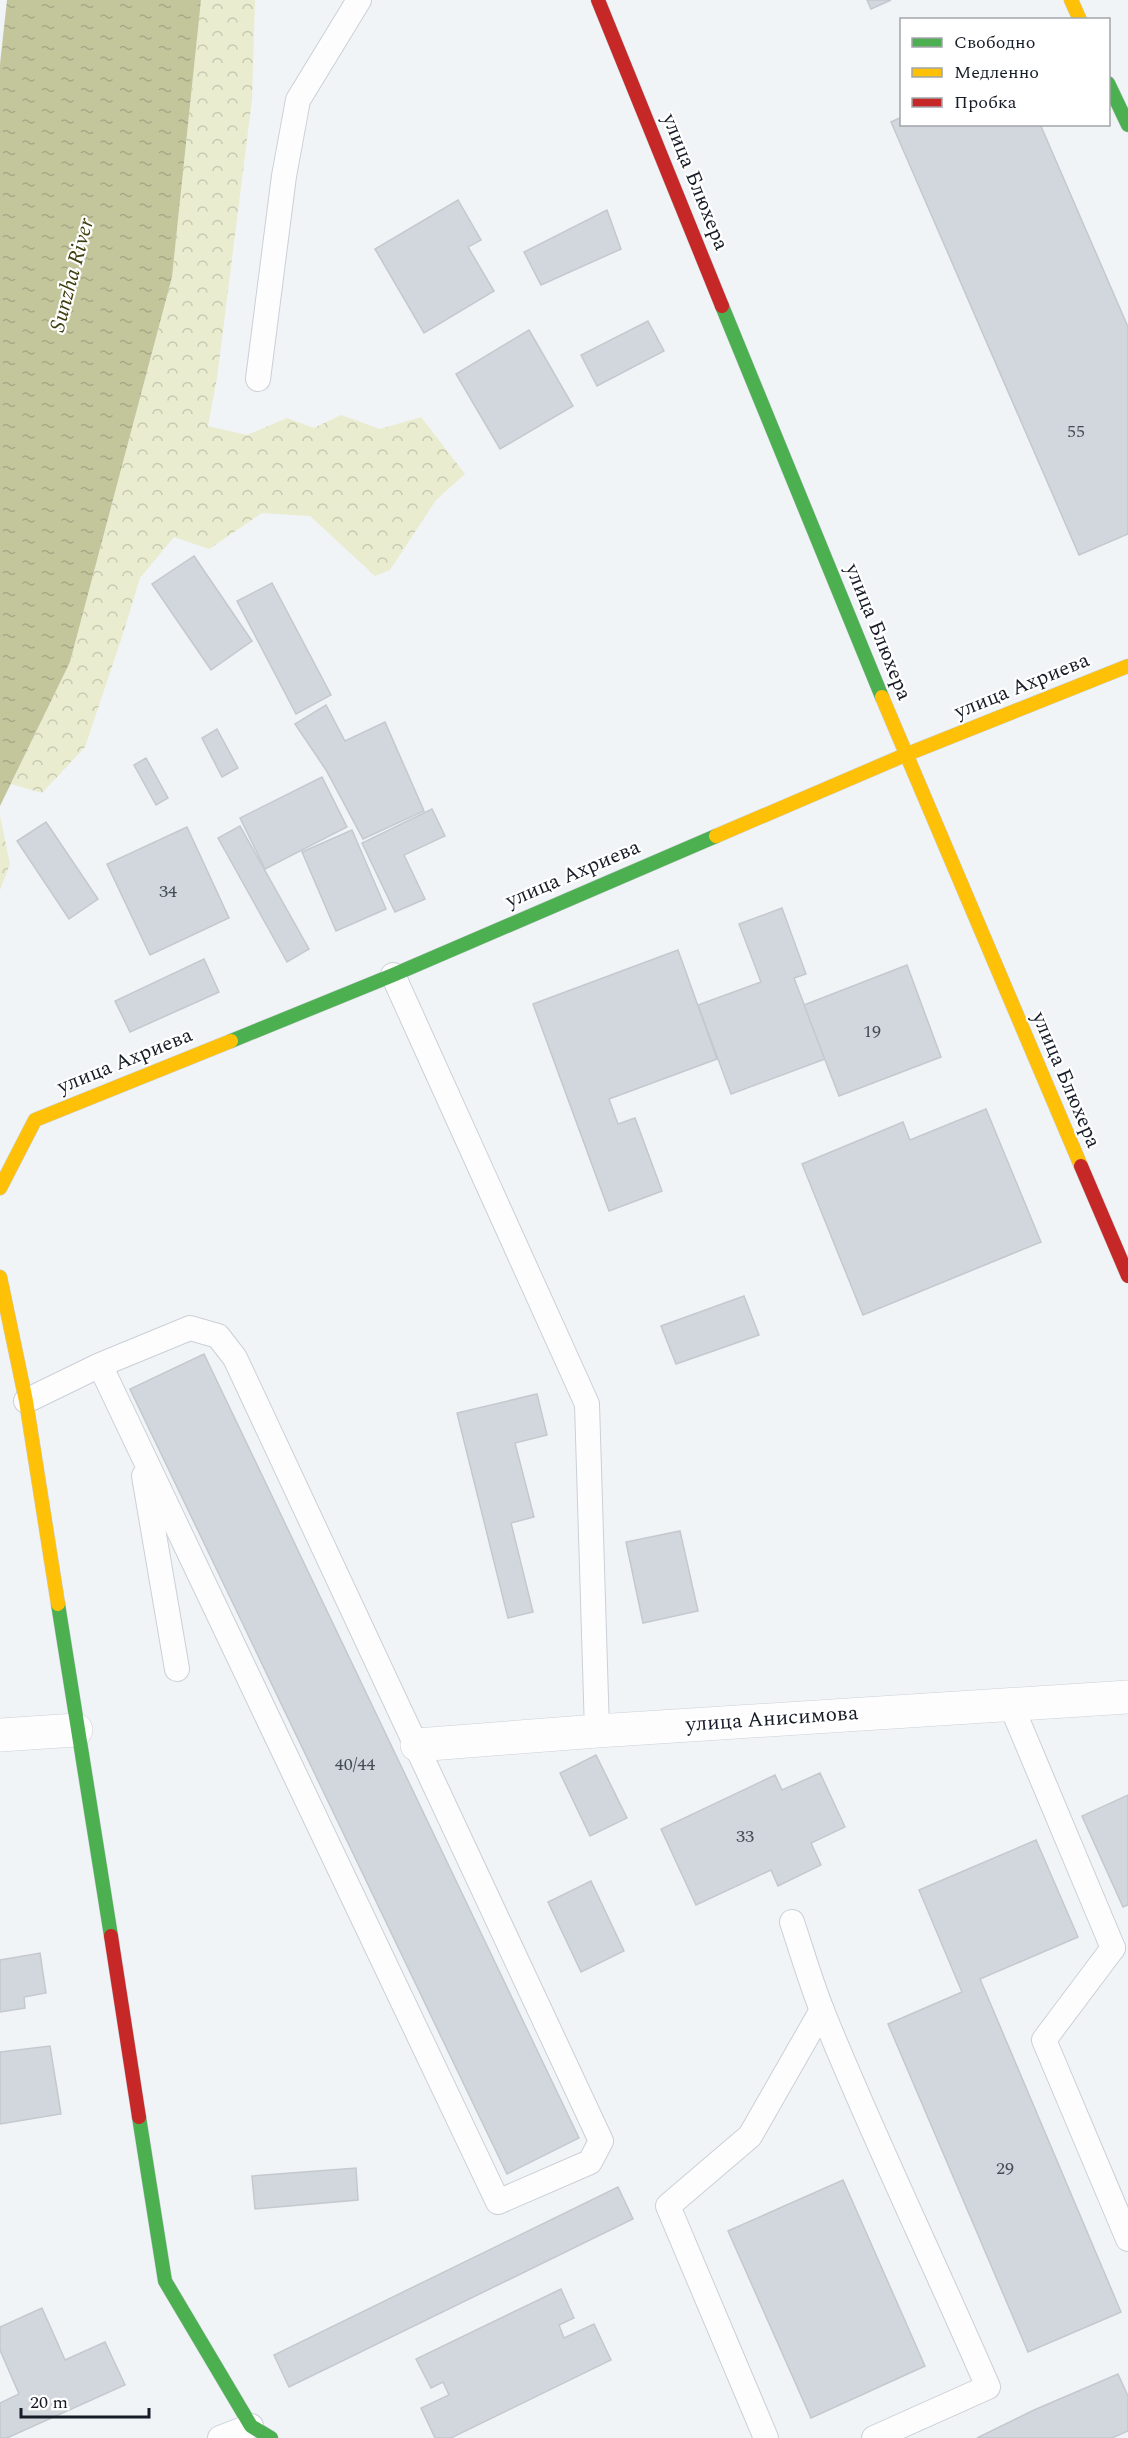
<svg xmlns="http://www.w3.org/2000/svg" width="1128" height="2438" font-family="Spectral,serif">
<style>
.forest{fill:url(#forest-crowns)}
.water{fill:url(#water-ripples)}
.building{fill:#d2d7de;stroke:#c4c9cf;stroke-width:1.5}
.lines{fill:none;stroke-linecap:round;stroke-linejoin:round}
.lane-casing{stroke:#cad0d7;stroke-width:26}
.street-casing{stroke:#cad0d7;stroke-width:34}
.fast-casing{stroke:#cad0d7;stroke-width:15}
.slow-casing{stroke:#cad0d7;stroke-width:15}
.jam-casing{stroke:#cad0d7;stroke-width:15}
.lane{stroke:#fdfdfe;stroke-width:24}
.street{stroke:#fdfdfe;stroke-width:33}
.fast{stroke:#4caf50;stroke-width:14}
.slow{stroke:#ffc107;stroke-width:14}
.jam{stroke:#c62828;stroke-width:14}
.labels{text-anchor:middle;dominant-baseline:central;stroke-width:4.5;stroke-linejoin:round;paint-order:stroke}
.number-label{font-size:18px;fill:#454c56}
.street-label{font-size:21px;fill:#161d28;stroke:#fff}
.water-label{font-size:22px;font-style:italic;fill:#3f400f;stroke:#fff}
</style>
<defs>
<pattern id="forest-crowns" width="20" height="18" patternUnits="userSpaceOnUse" patternTransform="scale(1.5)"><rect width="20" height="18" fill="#e9ecce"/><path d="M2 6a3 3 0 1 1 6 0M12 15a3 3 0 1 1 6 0" fill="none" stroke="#c7cab1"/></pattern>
<pattern id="water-ripples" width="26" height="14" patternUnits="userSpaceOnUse" patternTransform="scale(1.5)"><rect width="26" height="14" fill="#c3c59b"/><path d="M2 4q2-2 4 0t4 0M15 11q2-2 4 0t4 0" fill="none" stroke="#a7a986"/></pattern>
</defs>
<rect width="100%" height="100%" fill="#f1f4f7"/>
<g class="forest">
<polygon points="201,0 255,0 252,100 217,378 208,426 247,435 287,418 314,428 341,415 380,429 421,417 465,474 436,500 390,570 375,576 310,516 262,513 209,549 174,537 140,578 122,637 85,747 42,793 11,784 70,662 172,277"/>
<polygon points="0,816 10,864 0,890"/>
</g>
<polygon class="water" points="7,0 201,0 172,277 70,662 0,806 0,64"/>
<g class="building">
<polygon points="867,0 891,0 871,9"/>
<polygon points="902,117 902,124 1040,124 1128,327 1128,534 1079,555 891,122"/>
<polygon points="458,200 481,240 468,247 494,291 424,333 375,249"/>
<polygon points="607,210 621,249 541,285 524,252"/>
<polygon points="648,321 664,351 597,386 581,355"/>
<polygon points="529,330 573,406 500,449 456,374"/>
<polygon points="194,556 252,641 211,670 152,584"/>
<polygon points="272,583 331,695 296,714 237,601"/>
<polygon points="326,705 345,741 385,722 424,811 363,839 326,770 295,724"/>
<polygon points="217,729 238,768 222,777 202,738"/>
<polygon points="146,758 168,798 156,805 134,765"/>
<polygon points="322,777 347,827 265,869 240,818"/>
<polygon points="432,809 445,836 404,855 425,899 395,912 362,843"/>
<polygon points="46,822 98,899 69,919 17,841"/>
<polygon points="240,826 309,949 287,962 218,838"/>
<polygon points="187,827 229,918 150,955 107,864"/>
<polygon points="352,830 386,909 336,931 302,852"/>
<polygon points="782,908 806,974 794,978 825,1059 731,1094 698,1005 761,982 739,924"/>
<polygon points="678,950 717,1059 609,1099 618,1124 635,1118 662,1191 609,1211 533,1004"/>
<polygon points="204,959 219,992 130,1032 115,1001"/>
<polygon points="907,965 941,1057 839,1096 804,1005"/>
<polygon points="986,1109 1041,1242 863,1315 802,1164 903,1122 910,1140"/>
<polygon points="744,1296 759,1335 676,1364 661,1326"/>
<polygon points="204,1354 579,2138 507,2174 130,1389"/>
<polygon points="537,1394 547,1435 515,1443 534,1517 511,1523 533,1612 508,1618 457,1413"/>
<polygon points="680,1531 698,1611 643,1623 626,1542"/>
<polygon points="596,1755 627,1818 590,1836 560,1773"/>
<polygon points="820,1773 845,1827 811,1843 821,1865 778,1886 771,1870 696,1905 661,1829 775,1775 782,1790"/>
<polygon points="1128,1795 1128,1905 1123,1907 1082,1816"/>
<polygon points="1036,1840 1078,1937 980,1979 1121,2312 1028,2352 888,2024 962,1992 919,1890"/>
<polygon points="591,1881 624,1951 581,1972 548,1902"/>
<polygon points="40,1953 46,1993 24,1997 25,2008 0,2012 0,1960"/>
<polygon points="50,2046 61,2114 0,2124 0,2052"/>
<polygon points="356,2168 358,2200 255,2209 252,2176"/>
<polygon points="843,2180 925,2366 811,2418 728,2231"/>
<polygon points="618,2187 633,2219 289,2387 274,2355"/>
<polygon points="561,2289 574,2318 559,2325 564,2338 594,2324 611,2360 451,2438 435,2438 421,2408 449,2395 443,2382 431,2388 416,2359"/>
<polygon points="42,2308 65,2360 105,2342 125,2385 7,2438 0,2438 0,2403 19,2394 0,2350 0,2327"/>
<polygon points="1118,2374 1128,2396 1128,2431 1112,2438 977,2438 1034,2410"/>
</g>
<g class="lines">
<g class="lane-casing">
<g id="lane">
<polyline points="258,379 284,176 298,100 359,0"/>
<polyline points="393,975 587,1404 597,1731"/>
<polyline points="26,1401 100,1365 190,1328 218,1336 235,1358 601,2141 590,2162 498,2202 100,1365"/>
<polyline points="144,1476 177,1669"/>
<polyline points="1011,1705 1113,1948"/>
<path d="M792 1922C802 1952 811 1983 823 2013 874 2139 934 2262 988 2387L874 2438"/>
<polyline points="1113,1948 1044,2040 1128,2239"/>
<polyline points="220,2438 251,2426"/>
<polyline points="766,2438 668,2206 750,2136 822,2010"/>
</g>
</g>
<g class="street-casing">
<g id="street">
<polyline points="0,1735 76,1730"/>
<polyline points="417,1745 597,1731 1128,1697"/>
</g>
</g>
<g class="fast-casing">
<g id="fast">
<polyline points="1108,83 1128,125"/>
<polyline points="722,306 882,697"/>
<polyline points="231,1041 393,975 716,836"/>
<polyline points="58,1604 111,1936"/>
<polyline points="139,2117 165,2281 251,2426 271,2438"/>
</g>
</g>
<g class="slow-casing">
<g id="slow">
<polyline points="1071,0 1080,20"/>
<polyline points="882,697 1081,1166"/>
<polyline points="716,836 905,755 1128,666"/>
<polyline points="0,1188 35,1120 231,1041"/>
<polyline points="0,1277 26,1401 58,1604"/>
</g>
</g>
<g class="jam-casing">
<g id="jam">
<polyline points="598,0 722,306"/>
<polyline points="1081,1166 1128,1276"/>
<polyline points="111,1936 139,2117"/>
</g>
</g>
<use href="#lane" class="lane"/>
<use href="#street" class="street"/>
<use href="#fast" class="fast"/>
<use href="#slow" class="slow"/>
<use href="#jam" class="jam"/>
</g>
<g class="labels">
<g class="number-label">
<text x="1076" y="431">55</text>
<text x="168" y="891">34</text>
<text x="872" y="1031">19</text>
<text x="355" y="1764">40/44</text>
<text x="745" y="1836">33</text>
<text x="1005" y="2168">29</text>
</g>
<g class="street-label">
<text transform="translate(695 182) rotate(68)">улица Блюхера</text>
<text transform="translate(878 632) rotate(68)">улица Блюхера</text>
<text transform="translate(1022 686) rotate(-22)">улица Ахриева</text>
<text transform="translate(573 874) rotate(-23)">улица Ахриева</text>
<text transform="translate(125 1061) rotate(-22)">улица Ахриева</text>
<text transform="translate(1066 1080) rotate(67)">улица Блюхера</text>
<text transform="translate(772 1719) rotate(-4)">улица Анисимова</text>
</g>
<g class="water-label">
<text transform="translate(72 275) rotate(-75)">Sunzha River</text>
</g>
</g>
<rect x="900" y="18" width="210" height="108" fill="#ffffff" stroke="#a2a5a9" stroke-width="1.5"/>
<rect x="912" y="38" width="30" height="9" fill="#4caf50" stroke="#a2a5a9" stroke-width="1.5"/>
<text x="954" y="48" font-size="18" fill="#161d28">Свободно</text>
<rect x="912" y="68" width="30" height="9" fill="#ffc107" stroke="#a2a5a9" stroke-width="1.5"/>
<text x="954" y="78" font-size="18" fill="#161d28">Медленно</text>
<rect x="912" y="98" width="30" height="9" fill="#c62828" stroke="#a2a5a9" stroke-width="1.5"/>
<text x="954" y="108" font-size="18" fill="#161d28">Пробка</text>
<path d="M21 2408v9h128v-9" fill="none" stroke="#161d28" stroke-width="3"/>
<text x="30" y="2408" font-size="18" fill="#161d28" stroke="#ffffff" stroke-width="4.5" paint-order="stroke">20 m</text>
</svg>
